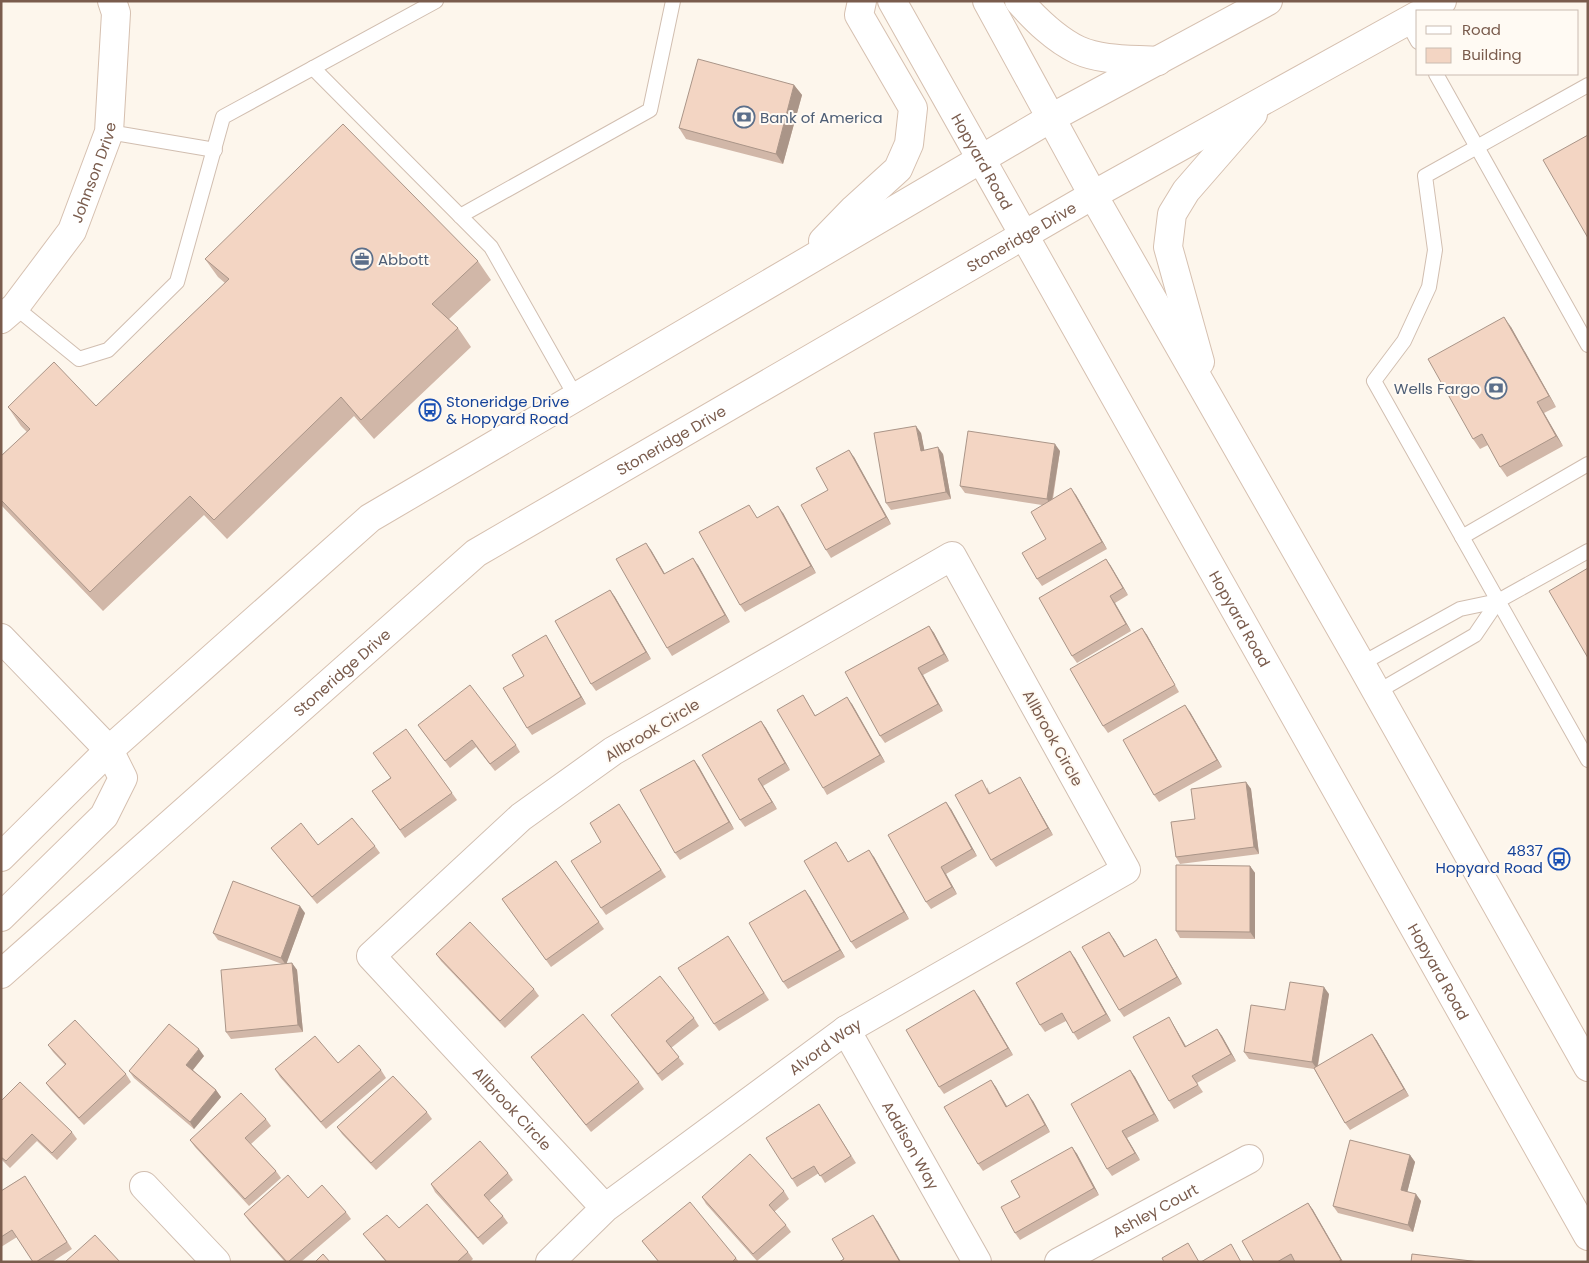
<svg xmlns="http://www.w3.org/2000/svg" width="1589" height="1263" font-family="Poppins,sans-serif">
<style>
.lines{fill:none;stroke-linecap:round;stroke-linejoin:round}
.lane-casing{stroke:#d1beb0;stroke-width:16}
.street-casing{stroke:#d1beb0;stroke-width:30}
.secondary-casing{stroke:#d6c0b0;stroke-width:30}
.lane{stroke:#fff;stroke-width:14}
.street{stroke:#fff;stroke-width:28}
.secondary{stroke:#fff;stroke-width:28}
.wall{fill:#d1b7a8}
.shaded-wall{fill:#aa9588}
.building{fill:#f3d5c3;stroke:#aa9588}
.labels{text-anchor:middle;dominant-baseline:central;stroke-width:4;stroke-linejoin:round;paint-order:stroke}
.service-label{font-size:15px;fill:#4e5e75;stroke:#fffaf3;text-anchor:start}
.street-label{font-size:15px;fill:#7a5c4d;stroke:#fffaf3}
.transit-label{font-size:15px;fill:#164399;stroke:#fffaf3;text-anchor:start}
</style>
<rect width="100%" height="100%" fill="#fdf6ec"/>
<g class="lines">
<g class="lane-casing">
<g id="lane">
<polyline points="1407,22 1418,42"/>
<polyline points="313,68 491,247 576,397"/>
<polyline points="1436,74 1588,345"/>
<polyline points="1588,85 1425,176 1435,250 1429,287 1404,341 1374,381 1588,760"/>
<polyline points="109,132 215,150"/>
<polyline points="460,216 650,110 673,1"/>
<polyline points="15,307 79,359 108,350 177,282 223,117 436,1"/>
<polyline points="1462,537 1588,464"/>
<polyline points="1361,664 1460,609 1498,601 1588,551"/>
<polyline points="1377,692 1475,635 1498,601"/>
</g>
</g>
<g class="street-casing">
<g id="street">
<polyline points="1,638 109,750"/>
<path id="s1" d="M846 1030 977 1262"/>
<polyline points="144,1186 216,1262"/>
<path id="s2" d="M550 1262 605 1208 846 1030 1126 870 952 556 613 751 521 817 371 956 605 1208"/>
<path id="s3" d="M1059 1262 1249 1159"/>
</g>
</g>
<g class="secondary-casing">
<g id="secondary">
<path id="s4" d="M892 1 1588 1236"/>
<polyline points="987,1 1093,195 1361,664 1588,1067"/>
<path d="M1019 1C1036 20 1055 39 1078 50 1102 61 1133 59 1158 61"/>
<polyline points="1425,11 1442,1"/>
<polyline points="823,241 854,209 898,169 909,144 913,108 859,15 862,1"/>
<path id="s5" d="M1 319 15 307 72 231 109 132 116 13 112 1"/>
<polyline points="1200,362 1168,247 1172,214 1186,191 1253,114"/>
<polyline points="1,857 109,750 370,518 1051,118 1268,1"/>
<polyline points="1,917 104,816 123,778 109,750"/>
<path id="s6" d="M1 974 476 553 1093 195 1418 15"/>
</g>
</g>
<use href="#lane" class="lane"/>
<use href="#street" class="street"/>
<use href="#secondary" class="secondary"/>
</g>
<g class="wall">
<polygon points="794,85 802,95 783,164 686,139 679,128"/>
<polygon points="205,259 478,261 491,280 449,319 458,328 471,347 374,439 354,416 227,539 204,515 103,611 1,505 1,456 27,432 21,426 8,407 96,406 225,283 218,277"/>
<polygon points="1511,327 1556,407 1544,413 1563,446 1507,477 1500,467 1488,445 1480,449 1473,439"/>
<polygon points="921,433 924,450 943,454 951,499 891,510 886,503"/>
<polygon points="1060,451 1053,499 1076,495 1107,549 1042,586 1037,579 1046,539 1042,505 965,493 960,486"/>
<polygon points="854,457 891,524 831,558 826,550 828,490"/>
<polygon points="749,505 757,518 783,513 816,573 745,612 740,605"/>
<polygon points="651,550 665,574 698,565 730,622 672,656 667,648"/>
<polygon points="1106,559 1128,595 1115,603 1131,631 1077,663 1072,656"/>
<polygon points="610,590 615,597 651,659 596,691 591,684"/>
<polygon points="929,626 934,633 949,661 923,675 943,711 885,743 880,736"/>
<polygon points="1142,628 1147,635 1179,692 1108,733 1103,726"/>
<polygon points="546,635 550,642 586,704 532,735 527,728"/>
<polygon points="803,695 815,715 852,704 885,762 827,795 823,788"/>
<polygon points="1190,712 1222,767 1159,802 1154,795"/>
<polygon points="761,721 766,728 790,770 763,786 777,809 745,827 740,820"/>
<polygon points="418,725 516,745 520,752 495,771 476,747 450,768"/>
<polygon points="406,729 457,800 405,838 372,791 390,778"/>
<polygon points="694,760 699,767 734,829 680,860 675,853"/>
<polygon points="1246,782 1251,789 1259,854 1180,864 1176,857 1195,819"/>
<polygon points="1024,784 1053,835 996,867 991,860 987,787 990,793"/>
<polygon points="951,809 977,856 946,874 957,894 931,909 926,902"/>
<polygon points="624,811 666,877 606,915 601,908 601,842"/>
<polygon points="318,845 375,846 380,853 317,904 271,848"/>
<polygon points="841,849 848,862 874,857 909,919 856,949 851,942"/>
<polygon points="556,861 604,929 551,967 502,899"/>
<polygon points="1250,866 1255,873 1255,939 1180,938 1176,931"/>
<polygon points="810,897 845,957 788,989 783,982"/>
<polygon points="305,913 286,964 292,963 297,970 303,1032 231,1039 226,1032 282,964 218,940 213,933"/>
<polygon points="728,936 769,1000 719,1031 714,1024"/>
<polygon points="1114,939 1125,957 1156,939 1182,984 1124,1017 1119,1010"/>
<polygon points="436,954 534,989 539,996 505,1028 441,961"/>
<polygon points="1075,958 1111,1021 1078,1040 1066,1021 1045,1032 1040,1025"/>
<polygon points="1329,994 1318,1066 1372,1034 1377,1041 1409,1096 1350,1130 1345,1123 1314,1069 1249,1059 1244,1052 1285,1010"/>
<polygon points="979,997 1013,1055 944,1094 939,1087"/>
<polygon points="611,1015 694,1018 699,1026 671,1048 684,1064 662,1081"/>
<polygon points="1173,1024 1186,1046 1217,1029 1222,1036 1236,1061 1197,1083 1203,1092 1174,1109 1169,1101"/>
<polygon points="48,1045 126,1074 131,1082 84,1125 51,1090 46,1083 65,1065 53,1052"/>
<polygon points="204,1056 193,1070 216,1090 221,1097 194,1129 134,1078 129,1071"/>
<polygon points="531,1057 639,1082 644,1089 591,1132"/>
<polygon points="338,1063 381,1070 386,1078 326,1129 280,1077 275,1069"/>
<polygon points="1130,1070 1135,1077 1159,1121 1127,1138 1140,1160 1112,1176 1107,1169"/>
<polygon points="991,1080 1007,1106 1033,1101 1050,1132 983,1171 978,1164"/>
<polygon points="1,1101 72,1132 77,1139 57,1160 37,1141 10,1168 1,1159"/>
<polygon points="427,1112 432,1119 376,1170 342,1134 337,1127"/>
<polygon points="824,1112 856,1163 825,1183 819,1173 797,1187 792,1179"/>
<polygon points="266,1119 271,1126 251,1144 276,1171 281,1178 249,1206 195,1147 190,1140"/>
<polygon points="1072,1147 1077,1154 1099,1195 1020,1240 1015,1233 1020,1197"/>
<polygon points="1410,1155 1415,1162 1407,1192 1421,1201 1413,1232 1338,1213 1333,1206"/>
<polygon points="508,1173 513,1180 489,1201 503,1216 508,1223 483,1245 435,1192 431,1184"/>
<polygon points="25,1176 72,1249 52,1262 33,1262 17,1237 1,1247 1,1191"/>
<polygon points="784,1191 789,1199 774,1212 786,1225 791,1232 757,1261 706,1204 702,1197"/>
<polygon points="308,1198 346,1212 351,1219 301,1262 285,1262 249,1221 244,1214"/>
<polygon points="1308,1203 1313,1210 1343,1262 1254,1262"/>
<polygon points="399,1228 468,1252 473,1259 470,1262 386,1262 363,1234"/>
<polygon points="642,1241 736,1258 739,1262 659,1262"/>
</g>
<g class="shaded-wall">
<polygon points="794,85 802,95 783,164 776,154"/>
<polygon points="1504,317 1511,327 1556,407 1549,396"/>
<polygon points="1537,402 1544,413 1563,446 1556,436"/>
<polygon points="916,426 921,433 926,458 921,451"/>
<polygon points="1055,444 1060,451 1051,506 1047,499"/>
<polygon points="938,447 943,454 951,499 946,492"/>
<polygon points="849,450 854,457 891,524 886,517"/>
<polygon points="1071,488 1076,495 1107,549 1102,542"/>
<polygon points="778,506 783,513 816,573 811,566"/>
<polygon points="646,543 651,550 669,581 664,574"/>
<polygon points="693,558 698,565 730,622 725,615"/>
<polygon points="1106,559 1111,566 1128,595 1123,588"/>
<polygon points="610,590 615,597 651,659 646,652"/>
<polygon points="1110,596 1115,603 1131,631 1126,624"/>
<polygon points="929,626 934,633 949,661 944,654"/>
<polygon points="1142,628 1147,635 1179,692 1175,685"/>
<polygon points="546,635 550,642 586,704 581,697"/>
<polygon points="918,668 923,675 943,711 938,704"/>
<polygon points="847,697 852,704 885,762 880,755"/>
<polygon points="1185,705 1190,712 1222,767 1217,760"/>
<polygon points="761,721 766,728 790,770 785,763"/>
<polygon points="694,760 699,767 734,829 729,822"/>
<polygon points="1020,777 1024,784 1053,835 1048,828"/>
<polygon points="758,779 763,786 777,809 772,802"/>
<polygon points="1246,782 1251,789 1259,854 1254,847"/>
<polygon points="946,802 951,809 977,856 972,849"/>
<polygon points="869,850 874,857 909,919 904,912"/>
<polygon points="1250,866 1255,873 1255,939 1250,932"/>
<polygon points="941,867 946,874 957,894 952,887"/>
<polygon points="805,890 810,897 845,957 840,950"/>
<polygon points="300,906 305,913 286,965 281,958"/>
<polygon points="1109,932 1114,939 1129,964 1124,957"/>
<polygon points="1156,939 1160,946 1182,984 1177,977"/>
<polygon points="1070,951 1075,958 1111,1021 1106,1014"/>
<polygon points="292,963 297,970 303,1032 298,1025"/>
<polygon points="1324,987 1329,994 1317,1069 1312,1062"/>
<polygon points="974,990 979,997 1013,1055 1008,1048"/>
<polygon points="1169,1017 1173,1024 1190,1054 1185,1047"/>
<polygon points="1217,1029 1222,1036 1236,1061 1231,1054"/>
<polygon points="1372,1034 1377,1041 1409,1096 1404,1089"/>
<polygon points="199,1049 204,1056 191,1072 186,1065"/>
<polygon points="1130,1070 1135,1077 1159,1121 1154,1114"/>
<polygon points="991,1080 996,1087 1011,1114 1006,1107"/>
<polygon points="216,1090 221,1097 194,1129 190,1122"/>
<polygon points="1028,1094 1033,1101 1050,1132 1045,1125"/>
<polygon points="1122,1131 1127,1138 1140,1160 1135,1153"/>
<polygon points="1072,1147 1077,1154 1099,1195 1094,1188"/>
<polygon points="1410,1155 1415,1162 1406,1197 1401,1190"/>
<polygon points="1416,1194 1421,1201 1413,1232 1408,1225"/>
<polygon points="1308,1203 1313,1210 1343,1262 1341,1260"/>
<polygon points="873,1215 878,1222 901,1262 900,1262"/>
</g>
<g class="building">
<polygon points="698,59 794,85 776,154 679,128"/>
<polygon points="343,124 478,261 432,304 458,328 361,420 341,397 214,520 190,496 90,592 1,500 1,456 30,429 8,407 54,362 96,406 229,279 205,259"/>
<polygon points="1588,135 1588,238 1543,160"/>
<polygon points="1504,317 1549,396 1537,402 1556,436 1500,467 1482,434 1473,439 1428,359"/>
<polygon points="916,426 921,451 938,447 946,492 886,503 874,433"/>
<polygon points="968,431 1055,444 1047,499 960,486"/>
<polygon points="849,450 886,517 826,550 801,505 828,490 816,468"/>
<polygon points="1071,488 1102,542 1037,579 1022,553 1046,539 1031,512"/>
<polygon points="749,505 757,518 778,506 811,566 740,605 699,532"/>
<polygon points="646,543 664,574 693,558 725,615 667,648 616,559"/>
<polygon points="1106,559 1123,588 1110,596 1126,624 1072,656 1039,598"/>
<polygon points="1588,568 1588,658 1549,591"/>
<polygon points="610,590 646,652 591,684 555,621"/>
<polygon points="929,626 944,654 918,668 938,704 880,736 845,672"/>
<polygon points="1142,628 1175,685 1103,726 1070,669"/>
<polygon points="546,635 581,697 527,728 503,688 524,676 512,655"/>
<polygon points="470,685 516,745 490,764 472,740 445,761 418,725"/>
<polygon points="803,695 815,716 847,697 880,755 823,788 777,710"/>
<polygon points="1185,705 1217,760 1154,795 1123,740"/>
<polygon points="761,721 785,763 758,779 772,802 740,820 702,755"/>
<polygon points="406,729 452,793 400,830 372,791 391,778 373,753"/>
<polygon points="694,760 729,822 675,853 640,790"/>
<polygon points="1020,777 1048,828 991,860 955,795 982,780 989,794"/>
<polygon points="1246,782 1254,847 1176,857 1171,822 1195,819 1191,789"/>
<polygon points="946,802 972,849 941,867 952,887 926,902 888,835"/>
<polygon points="619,804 661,870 601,908 571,861 601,842 590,823"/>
<polygon points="352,818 375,846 312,897 271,848 301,823 318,845"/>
<polygon points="836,842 848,862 869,850 904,912 851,942 804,861"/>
<polygon points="556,861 599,922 546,960 502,899"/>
<polygon points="1176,865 1250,866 1250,932 1176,931"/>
<polygon points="233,881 300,906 281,958 213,933"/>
<polygon points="805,890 840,950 783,982 749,923"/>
<polygon points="470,922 534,989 500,1021 436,954"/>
<polygon points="1109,932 1124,957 1156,939 1177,977 1119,1010 1082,947"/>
<polygon points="728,936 764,993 714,1024 678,968"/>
<polygon points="1070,951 1106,1014 1073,1033 1062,1013 1040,1025 1016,983"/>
<polygon points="292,963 298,1025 226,1032 221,970"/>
<polygon points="660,976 694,1018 666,1041 679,1057 658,1074 611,1015"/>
<polygon points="1290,982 1324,987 1312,1062 1244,1052 1251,1005 1285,1010"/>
<polygon points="974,990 1008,1048 939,1087 906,1030"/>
<polygon points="583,1014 639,1082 586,1125 531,1057"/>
<polygon points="1169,1017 1185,1047 1217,1029 1231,1054 1192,1076 1198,1085 1169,1101 1133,1037"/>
<polygon points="75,1020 126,1074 79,1118 46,1083 66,1064 48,1045"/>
<polygon points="169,1024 199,1049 186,1065 216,1090 190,1122 129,1071"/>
<polygon points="1372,1034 1404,1089 1345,1123 1314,1068"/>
<polygon points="315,1036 338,1063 359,1045 381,1070 321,1122 275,1069"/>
<polygon points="1130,1070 1154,1114 1122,1131 1135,1153 1107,1169 1071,1104"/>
<polygon points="393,1076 427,1112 371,1163 337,1127"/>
<polygon points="991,1080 1006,1107 1028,1094 1045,1125 978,1164 944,1107"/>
<polygon points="20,1082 72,1132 52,1153 32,1134 6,1161 1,1157 1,1101"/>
<polygon points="241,1093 266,1119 245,1138 276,1171 245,1199 190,1140"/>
<polygon points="819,1104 851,1156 820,1176 814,1166 792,1179 766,1138"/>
<polygon points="1350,1140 1410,1155 1401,1190 1416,1194 1408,1225 1333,1206"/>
<polygon points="480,1141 508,1173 484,1195 503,1216 478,1238 431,1184"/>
<polygon points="1072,1147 1094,1188 1015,1233 1001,1207 1020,1197 1011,1181"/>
<polygon points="750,1154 784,1191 769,1205 786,1225 753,1254 702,1197"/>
<polygon points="288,1175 308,1198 322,1185 346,1212 288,1262 287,1262 244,1214"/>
<polygon points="25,1176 67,1242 36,1262 33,1262 12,1230 1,1237 1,1191"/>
<polygon points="690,1202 736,1258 732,1262 659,1262 642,1241"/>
<polygon points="1308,1203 1341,1260 1338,1262 1295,1262 1291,1254 1277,1262 1254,1262 1242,1241"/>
<polygon points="427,1204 468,1252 457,1262 387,1262 363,1234 387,1215 399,1228"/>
<polygon points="873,1215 900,1262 839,1262 844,1259 832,1239"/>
<polygon points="95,1235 120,1262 65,1262"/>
<polygon points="1188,1243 1199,1262 1164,1262 1162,1258"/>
<polygon points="1231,1244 1241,1262 1201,1262"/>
<polygon points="323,1254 330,1262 315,1262"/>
<polygon points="1412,1254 1480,1262 1411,1262"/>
</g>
<defs>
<g id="bank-ring" transform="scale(1.125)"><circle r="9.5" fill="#fffaf3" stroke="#5c6f8a" stroke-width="1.5"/><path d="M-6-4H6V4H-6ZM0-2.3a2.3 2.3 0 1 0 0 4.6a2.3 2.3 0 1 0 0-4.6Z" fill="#5c6f8a"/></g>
<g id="office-ring" transform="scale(1.125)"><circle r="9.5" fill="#fffaf3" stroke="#5c6f8a" stroke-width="1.5"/><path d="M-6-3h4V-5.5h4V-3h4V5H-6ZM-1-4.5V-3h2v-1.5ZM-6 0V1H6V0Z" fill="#5c6f8a"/></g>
<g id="bus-ring" transform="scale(1.125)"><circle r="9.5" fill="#fffaf3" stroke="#1a4fb4" stroke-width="1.5"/><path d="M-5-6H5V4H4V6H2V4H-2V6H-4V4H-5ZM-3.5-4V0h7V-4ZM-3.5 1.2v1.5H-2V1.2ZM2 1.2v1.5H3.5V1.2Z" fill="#1a4fb4"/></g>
</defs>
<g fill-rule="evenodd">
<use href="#bank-ring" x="744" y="117"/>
<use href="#office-ring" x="362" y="259"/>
<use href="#bank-ring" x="1496" y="388"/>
<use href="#bus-ring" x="430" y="410"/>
<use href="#bus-ring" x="1559" y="859"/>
</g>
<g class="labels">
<g class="service-label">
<text x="760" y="117">Bank of America</text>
<text x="378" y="259">Abbott</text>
<text x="1480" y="388" text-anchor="end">Wells Fargo</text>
</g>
<g class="street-label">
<text stroke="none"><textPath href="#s4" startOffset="184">Hopyard Road</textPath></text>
<text stroke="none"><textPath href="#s5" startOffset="176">Johnson Drive</textPath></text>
<text stroke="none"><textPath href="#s6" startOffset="1265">Stoneridge Drive</textPath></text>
<text stroke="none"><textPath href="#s6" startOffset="860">Stoneridge Drive</textPath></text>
<text stroke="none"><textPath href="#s4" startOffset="709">Hopyard Road</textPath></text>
<text stroke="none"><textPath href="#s6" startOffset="455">Stoneridge Drive</textPath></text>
<text transform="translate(652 730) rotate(-31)">Allbrook Circle</text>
<text transform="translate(1053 738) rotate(61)">Allbrook Circle</text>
<text stroke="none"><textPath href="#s4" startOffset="1114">Hopyard Road</textPath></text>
<text stroke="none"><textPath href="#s2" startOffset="350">Alvord Way</textPath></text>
<text stroke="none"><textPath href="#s2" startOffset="1975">Allbrook Circle</textPath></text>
<text stroke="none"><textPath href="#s1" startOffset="132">Addison Way</textPath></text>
<text stroke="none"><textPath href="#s3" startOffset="109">Ashley Court</textPath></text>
</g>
<g class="transit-label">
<text x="446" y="401">Stoneridge Drive<tspan x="446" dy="17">&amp; Hopyard Road</tspan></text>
<text x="1543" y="850" text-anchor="end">4837<tspan x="1543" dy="17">Hopyard Road</tspan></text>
</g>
</g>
<rect width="1589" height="1263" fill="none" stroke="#7a5c4d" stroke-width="5"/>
<rect x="1416" y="10" width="162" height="65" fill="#fffaf3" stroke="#cabbb1"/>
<rect x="1426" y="26" width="25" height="8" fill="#ffffff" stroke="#cabbb1"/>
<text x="1462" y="35" font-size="15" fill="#7a5c4d">Road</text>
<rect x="1426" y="48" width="25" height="15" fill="#f3d5c3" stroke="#cabbb1"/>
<text x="1462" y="60" font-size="15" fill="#7a5c4d">Building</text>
</svg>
